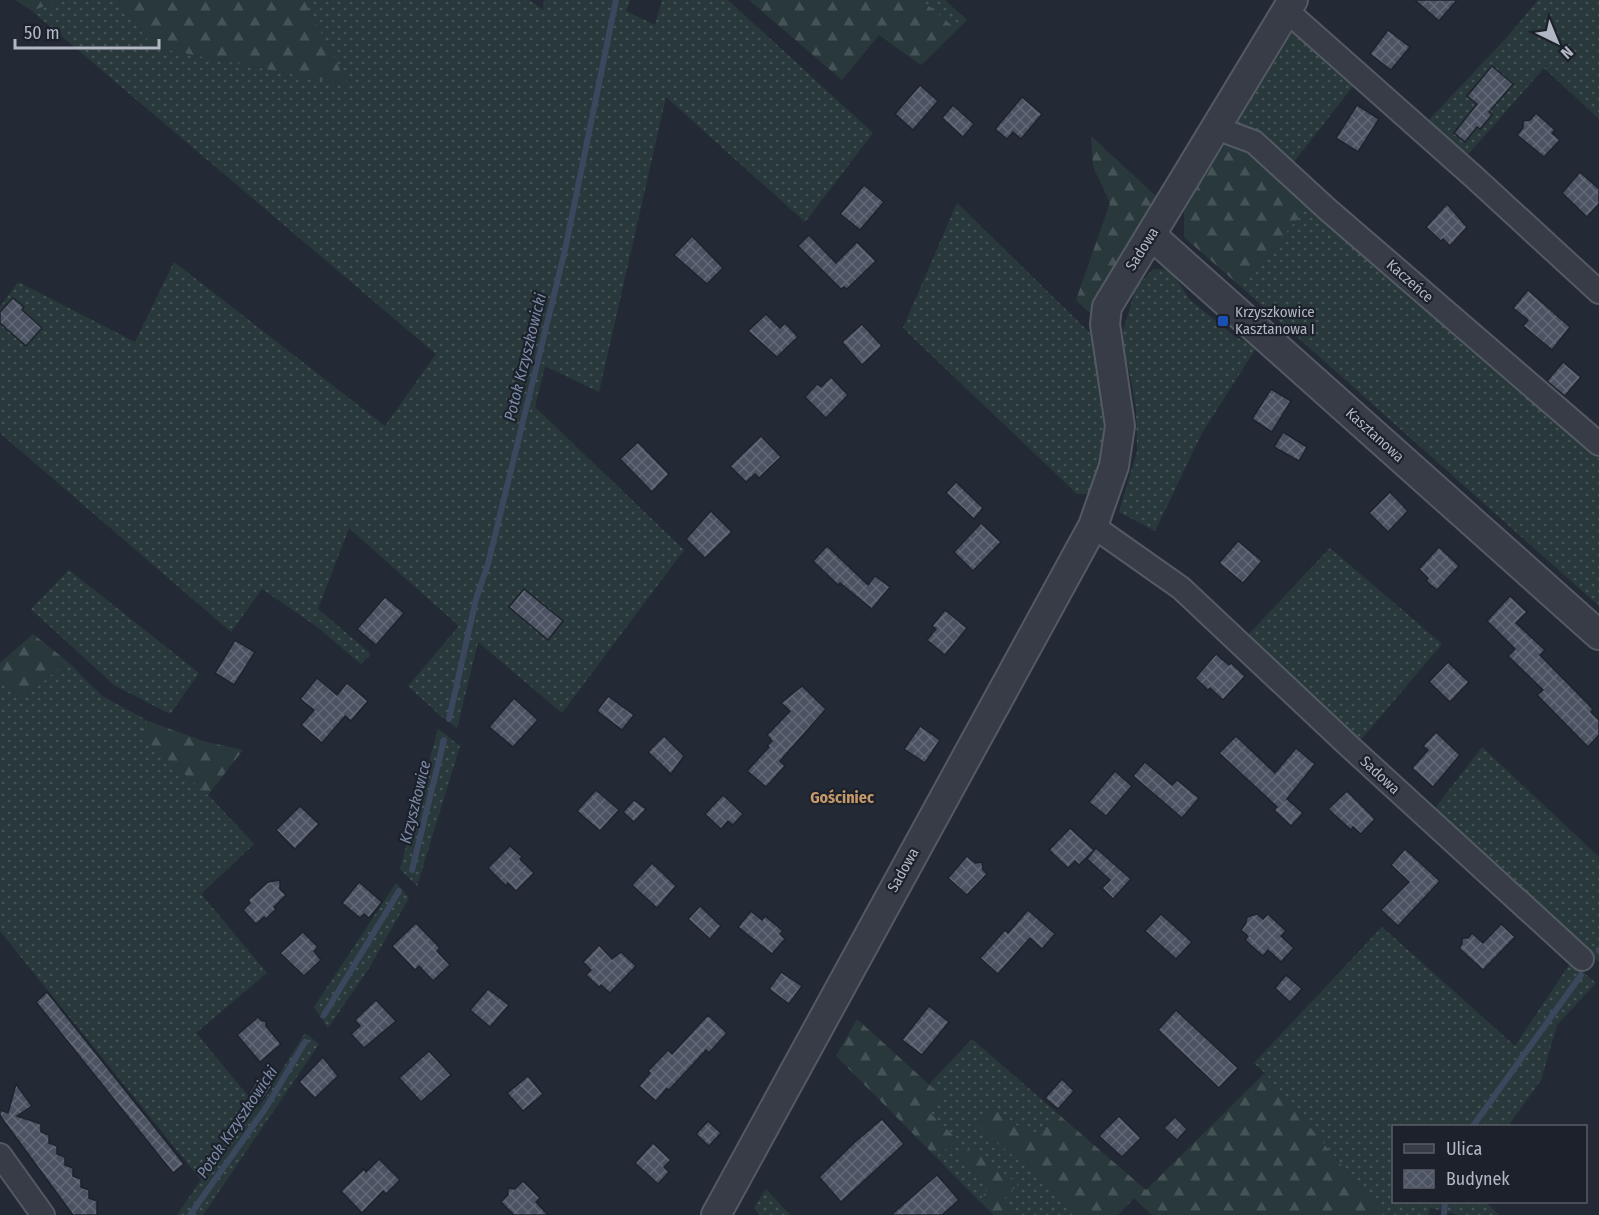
<svg xmlns="http://www.w3.org/2000/svg" width="1599" height="1215" font-family="'Fira Sans Condensed',sans-serif">
<style>
.grass{fill:url(#grass-dots)}
.forest{fill:url(#forest-firs)}
.lines{fill:none;stroke-linecap:round;stroke-linejoin:round}
.stream{stroke:#3a475d;stroke-width:6}
.building{fill:url(#building-cross-hatch);stroke:#1e232d;stroke-width:1.5}
.minor-casing{stroke:#545a64;stroke-width:26}
.tertiary-casing{stroke:#545a64;stroke-width:32}
.minor{stroke:#373c46;stroke-width:22}
.tertiary{stroke:#373c46;stroke-width:28}
.transit-dot{fill:#1a4fb4;stroke:#1c212b;stroke-width:2}
.labels{text-anchor:middle;dominant-baseline:central;stroke-width:4.5;stroke-linejoin:round;paint-order:stroke}
.street-label{font-size:15px;fill:#b1b7c3;stroke:#1c212b}
.poi-label{font-size:15px;fill:#b1b7c3;stroke:#1c212b;text-anchor:start}
.water-label{font-size:16px;font-style:italic;fill:#7c8ca8;stroke:#1c212b}
.neighbourhood-label{font-size:16px;font-weight:bold;fill:#c5996a;stroke:#1c212b}
</style>
<defs>
<pattern id="grass-dots" width="8" height="8" patternUnits="userSpaceOnUse" patternTransform="scale(1.5)"><rect width="8" height="8" fill="#29393b"/><path d="M2 2h.1M6 6h.1" fill="none" stroke="#465356" stroke-width="1.8" stroke-linecap="round"/></pattern>
<pattern id="forest-firs" width="22" height="20" patternUnits="userSpaceOnUse" patternTransform="scale(1.5)"><rect width="22" height="20" fill="#29393b"/><path d="M5 1l3.5 6h-7zM16 11l3.5 6h-7z" fill="#465356"/></pattern>
<pattern id="building-cross-hatch" width="8" height="8" patternUnits="userSpaceOnUse" patternTransform="scale(1.5)"><rect width="8" height="8" fill="#4b5261"/><path d="M0 0l8 8M0 8l8-8" fill="none" stroke="#636976"/></pattern>
</defs>
<rect width="100%" height="100%" fill="#232a36"/>
<g class="grass">
<polygon points="61,0 119,0 153,47 348,85 304,0 529,0 543,10 544,0 630,0 626,11 655,25 662,0 728,0 873,133 805,222 666,97 599,392 545,366 535,407 684,550 562,713 478,642 457,728 442,717 408,686 459,626 349,528 318,609 371,654 361,664 316,626 262,589 231,632 0,433 0,307 18,282 135,342 174,262 385,426 436,354 32,11"/>
<polygon points="922,0 945,0 967,20 957,30"/>
<polygon points="1538,0 1599,0 1599,119 1544,68 1464,159 1425,124 1509,35"/>
<polygon points="1296,27 1357,81 1289,168 1236,124"/>
<polygon points="1312,202 1599,455 1599,606 1240,286"/>
<polygon points="957,203 1097,340 1109,417 1093,494 1077,494 903,328"/>
<polygon points="1153,269 1170,270 1190,300 1237,338 1258,345 1202,433 1155,531 1119,512 1137,452 1136,409 1132,384 1121,337 1136,288"/>
<polygon points="1330,548 1442,644 1358,743 1247,636"/>
<polygon points="69,570 199,673 170,714 114,685 31,609"/>
<polygon points="67,661 102,696 148,721 140,734 208,795 254,844 201,894 267,973 196,1033 258,1108 305,1033 319,1044 203,1215 177,1215 201,1180 0,931 0,680 20,702"/>
<polygon points="438,729 460,746 417,886 400,869"/>
<polygon points="1482,747 1599,857 1599,962 1432,812"/>
<polygon points="396,883 409,898 369,968 328,1028 314,1007"/>
<polygon points="1382,927 1515,1046 1571,962 1596,983 1557,1025 1541,1080 1508,1126 1394,1126 1394,1202 1486,1202 1499,1215 1460,1215 1430,1208 1428,1215 1383,1215 1265,1073 1254,1063"/>
<polygon points="972,1039 1058,1114 1031,1136 994,1108 979,1125 1079,1215 1017,1215 1001,1201 1017,1186 989,1189 979,1201 936,1157 957,1139 930,1113 930,1083"/>
<polygon points="766,1189 790,1215 760,1215 754,1208"/>
</g>
<g class="forest">
<polygon points="15,0 61,0 32,11"/>
<polygon points="119,0 304,0 348,85 153,47"/>
<polygon points="749,0 922,0 957,30 921,65 879,35 842,80"/>
<polygon points="1091,136 1159,199 1095,318 1076,300 1110,203 1093,166"/>
<polygon points="1228,140 1251,148 1312,202 1240,286 1184,237 1184,207"/>
<polygon points="33,634 67,661 20,702 0,680 0,663"/>
<polygon points="148,721 203,741 243,750 208,795 139,734"/>
<polygon points="857,1019 944,1098 930,1113 957,1139 936,1157 836,1056"/>
<polygon points="1265,1073 1383,1215 1152,1215 1134,1198 1118,1215 1079,1215 978,1125 994,1108 1031,1136 1058,1114 1146,1190"/>
<polygon points="973,1146 1018,1185 1001,1201 1017,1215 994,1215 979,1201 988,1189 957,1158"/>
</g>
<g class="lines">
<g class="stream">
<polyline points="449,719 476,599 488,564 565,250 616,0"/>
<polyline points="412,870 444,740"/>
<polyline points="1599,951 1599,950"/>
<polyline points="324,1015 399,891"/>
<polyline points="1473,1126 1581,975"/>
<polyline points="190,1215 267,1106 305,1042"/>
<polyline points="1444,1215 1445,1202"/>
</g>
</g>
<g class="building">
<polygon points="1415,0 1457,0 1439,21"/>
<polygon points="1388,30 1410,47 1391,70 1370,54"/>
<polygon points="1492,66 1513,84 1489,112 1492,115 1480,129 1477,127 1465,142 1454,133 1477,104 1467,96"/>
<polygon points="920,85 938,101 913,130 895,114"/>
<polygon points="1022,97 1042,114 1021,139 1013,132 1007,139 995,129"/>
<polygon points="953,105 974,124 963,137 942,118"/>
<polygon points="1357,105 1379,119 1358,152 1336,138"/>
<polygon points="1536,113 1555,130 1552,133 1560,140 1544,157 1517,135 1523,128 1523,121 1530,120"/>
<polygon points="1580,172 1599,189 1599,204 1587,217 1562,193"/>
<polygon points="864,185 884,202 860,230 840,214"/>
<polygon points="1447,204 1467,227 1450,246 1443,239 1441,241 1426,227"/>
<polygon points="809,235 836,263 857,242 876,261 847,289 844,287 841,289 798,246"/>
<polygon points="692,236 723,268 707,284 674,255"/>
<polygon points="1528,290 1570,327 1552,350 1523,326 1528,320 1513,308"/>
<polygon points="13,298 24,307 22,310 42,328 26,346 0,323 0,312"/>
<polygon points="766,314 780,328 785,323 798,337 777,357 748,331"/>
<polygon points="862,324 882,346 862,365 842,342"/>
<polygon points="1563,362 1581,377 1565,396 1547,381"/>
<polygon points="831,377 848,395 826,418 805,397 817,384 821,387"/>
<polygon points="1271,389 1291,401 1272,432 1252,419"/>
<polygon points="1283,432 1307,447 1299,461 1274,447"/>
<polygon points="761,436 781,457 759,478 755,474 746,482 730,466"/>
<polygon points="638,442 669,474 652,492 620,459"/>
<polygon points="956,482 983,508 974,519 946,493"/>
<polygon points="1390,492 1408,511 1388,532 1369,513"/>
<polygon points="711,511 732,532 705,558 686,539"/>
<polygon points="981,523 1001,542 973,571 954,552"/>
<polygon points="1238,541 1262,561 1243,583 1219,563"/>
<polygon points="827,546 868,585 875,576 890,587 872,609 840,583 838,585 813,561"/>
<polygon points="1439,547 1459,566 1437,590 1426,581 1428,578 1419,569"/>
<polygon points="524,589 563,621 548,640 509,607"/>
<polygon points="1510,596 1527,612 1516,623 1545,650 1540,655 1593,709 1591,712 1599,720 1599,735 1588,747 1537,695 1543,690 1508,656 1515,649 1487,621"/>
<polygon points="385,597 404,613 376,645 357,629"/>
<polygon points="945,610 967,628 945,655 927,640 936,629 932,626"/>
<polygon points="235,640 255,652 234,685 215,673"/>
<polygon points="1216,654 1229,665 1231,663 1245,676 1223,700 1210,688 1208,690 1195,678"/>
<polygon points="1448,662 1469,682 1450,702 1429,682"/>
<polygon points="317,678 337,695 347,683 368,701 351,721 345,716 322,743 301,725 314,710 300,699"/>
<polygon points="802,686 826,709 780,761 785,766 766,787 747,771 769,747 767,746 772,741 767,735 790,711 781,703"/>
<polygon points="608,696 634,715 622,730 597,711"/>
<polygon points="514,698 538,720 513,747 489,727"/>
<polygon points="920,726 940,740 925,763 904,749"/>
<polygon points="1436,732 1460,755 1433,787 1412,768 1428,750 1423,746"/>
<polygon points="664,736 684,756 671,774 648,752"/>
<polygon points="1236,736 1275,773 1296,748 1315,764 1287,799 1303,813 1291,826 1274,810 1277,807 1219,753"/>
<polygon points="1145,762 1172,785 1177,780 1199,798 1182,818 1133,776"/>
<polygon points="1115,771 1132,786 1106,816 1089,802"/>
<polygon points="596,790 619,810 600,831 577,811"/>
<polygon points="1347,791 1375,819 1361,834 1353,827 1351,830 1328,809"/>
<polygon points="723,795 743,814 733,825 728,821 721,829 705,814"/>
<polygon points="634,800 646,809 634,822 623,812"/>
<polygon points="300,806 319,824 295,849 276,830"/>
<polygon points="1070,828 1094,850 1079,865 1075,861 1068,868 1049,850"/>
<polygon points="510,846 522,857 520,859 534,873 516,891 508,883 506,886 488,868"/>
<polygon points="1096,848 1131,879 1113,899 1102,888 1110,880 1087,859"/>
<polygon points="1405,849 1440,881 1398,926 1381,910 1409,882 1391,865"/>
<polygon points="967,856 975,863 982,862 983,870 987,874 967,895 948,878"/>
<polygon points="652,863 676,886 657,908 632,885"/>
<polygon points="280,880 280,889 286,895 274,907 276,909 266,919 264,917 256,924 243,910 250,903 248,900 268,882"/>
<polygon points="359,882 382,902 369,918 364,914 360,918 342,903"/>
<polygon points="700,906 721,926 710,939 688,919"/>
<polygon points="1028,910 1055,934 1042,949 1030,938 998,974 980,958 1005,930 1008,933"/>
<polygon points="751,911 762,920 765,916 783,931 780,934 785,939 772,954 738,927"/>
<polygon points="1161,914 1192,942 1176,959 1145,931"/>
<polygon points="1257,914 1263,919 1268,914 1286,931 1281,936 1294,948 1281,962 1268,950 1263,956 1245,940 1248,936 1241,930 1246,923 1247,917"/>
<polygon points="416,923 440,948 437,951 450,965 433,981 419,966 415,970 392,946"/>
<polygon points="1501,924 1515,937 1483,970 1459,948 1462,944 1462,938 1468,938 1472,933 1483,943"/>
<polygon points="303,932 318,947 314,951 321,960 304,976 280,953"/>
<polygon points="599,945 612,959 621,952 636,966 610,993 601,985 599,987 586,975 591,970 583,962"/>
<polygon points="781,972 802,986 789,1004 769,989"/>
<polygon points="1286,975 1302,989 1290,1002 1275,988"/>
<polygon points="488,989 509,1005 490,1027 470,1010"/>
<polygon points="47,992 184,1164 173,1173 36,1002"/>
<polygon points="376,1000 396,1021 364,1048 351,1034 360,1026 355,1020"/>
<polygon points="929,1006 949,1022 922,1055 902,1040"/>
<polygon points="1176,1010 1238,1068 1219,1088 1158,1030"/>
<polygon points="708,1015 727,1033 709,1053 706,1050 669,1090 667,1088 656,1101 639,1086 650,1073 648,1071 668,1050 672,1054"/>
<polygon points="258,1017 262,1021 266,1021 266,1026 281,1044 260,1062 237,1035"/>
<polygon points="429,1051 451,1075 421,1102 399,1078"/>
<polygon points="323,1057 338,1076 315,1098 299,1082"/>
<polygon points="528,1076 543,1094 523,1111 507,1093"/>
<polygon points="259,1077 272,1086 262,1101 249,1093"/>
<polygon points="1062,1079 1074,1091 1058,1109 1045,1098"/>
<polygon points="16,1084 32,1106 17,1116 41,1124 41,1132 49,1135 49,1143 57,1146 57,1154 65,1157 65,1165 73,1168 73,1176 81,1179 81,1187 89,1190 89,1198 97,1201 97,1215 73,1215 6,1124 5,1125 5,1123 0,1115 0,1110 8,1113"/>
<polygon points="1119,1116 1141,1138 1122,1157 1099,1136"/>
<polygon points="1175,1117 1187,1129 1177,1140 1164,1128"/>
<polygon points="882,1119 904,1144 841,1202 819,1177 856,1141"/>
<polygon points="708,1121 721,1133 709,1146 696,1134"/>
<polygon points="653,1143 671,1160 664,1167 669,1172 658,1184 635,1163"/>
<polygon points="379,1159 400,1180 386,1194 383,1191 362,1213 341,1191 364,1169 366,1172"/>
<polygon points="937,1175 959,1200 942,1215 891,1215"/>
<polygon points="523,1181 540,1198 536,1202 548,1215 514,1215 501,1202 508,1195 508,1188 515,1189"/>
</g>
<g class="lines">
<g class="minor-casing">
<g id="minor">
<polyline points="1287,11 1474,177 1599,292"/>
<polyline points="1216,128 1254,142 1327,209 1599,444"/>
<polyline points="1093,526 1181,588 1348,745 1582,959"/>
<polyline points="0,1155 43,1215"/>
</g>
</g>
<g class="tertiary-casing">
<g id="tertiary">
<polyline points="1151,235 1599,635"/>
<polyline points="716,1215 1093,526 1114,466 1120,426 1105,324 1107,307 1293,0"/>
</g>
</g>
<use href="#minor" class="minor"/>
<use href="#tertiary" class="tertiary"/>
</g>
<rect class="transit-dot" x="1217" y="315" width="12" height="12" rx="3"/>
<g class="labels">
<g class="street-label">
<text transform="translate(1142 249) rotate(-58)">Sadowa</text>
<text transform="translate(1410 281) rotate(41)">Kaczeńce</text>
<text transform="translate(1375 435) rotate(42)">Kasztanowa</text>
<text transform="translate(1380 775) rotate(43)">Sadowa</text>
<text transform="translate(903 870) rotate(-61)">Sadowa</text>
</g>
<g class="poi-label">
<text x="1235" y="312">Krzyszkowice<tspan x="1235" dy="17">Kasztanowa I</tspan></text>
</g>
<g class="water-label">
<text transform="translate(525 357) rotate(-76)">Potok Krzyszkowicki</text>
<text transform="translate(415 802) rotate(-76)">Krzyszkowice</text>
<text transform="translate(237 1122) rotate(-56)">Potok Krzyszkowicki</text>
</g>
<g class="neighbourhood-label">
<text x="842" y="797">Gościniec</text>
</g>
</g>
<rect x="1392" y="1125" width="195" height="78" fill="#1c212b" stroke="#585d68" stroke-width="1.5"/>
<rect x="1404" y="1144" width="30" height="9" fill="#373c46" stroke="#585d68" stroke-width="1.5"/>
<text x="1446" y="1155" font-size="18" fill="#b1b7c3">Ulica</text>
<rect x="1404" y="1170" width="30" height="18" fill="url(#building-cross-hatch)" stroke="#585d68" stroke-width="1.5"/>
<text x="1446" y="1185" font-size="18" fill="#b1b7c3">Budynek</text>
<g transform="translate(1557 42) rotate(137)" stroke="#1c212b" stroke-width="4.5" paint-order="stroke">
<path d="M0-4.5L10 22L0 15L-10 22Z" fill="#b1b7c3"/>
<text y="-9" font-size="16" font-weight="bold" text-anchor="middle" fill="#b1b7c3">N</text>
</g>
<path d="M15 39v9h144v-9" fill="none" stroke="#b1b7c3" stroke-width="3"/>
<text x="24" y="39" font-size="18" fill="#b1b7c3" stroke="#1c212b" stroke-width="4.5" paint-order="stroke">50 m</text>
</svg>
